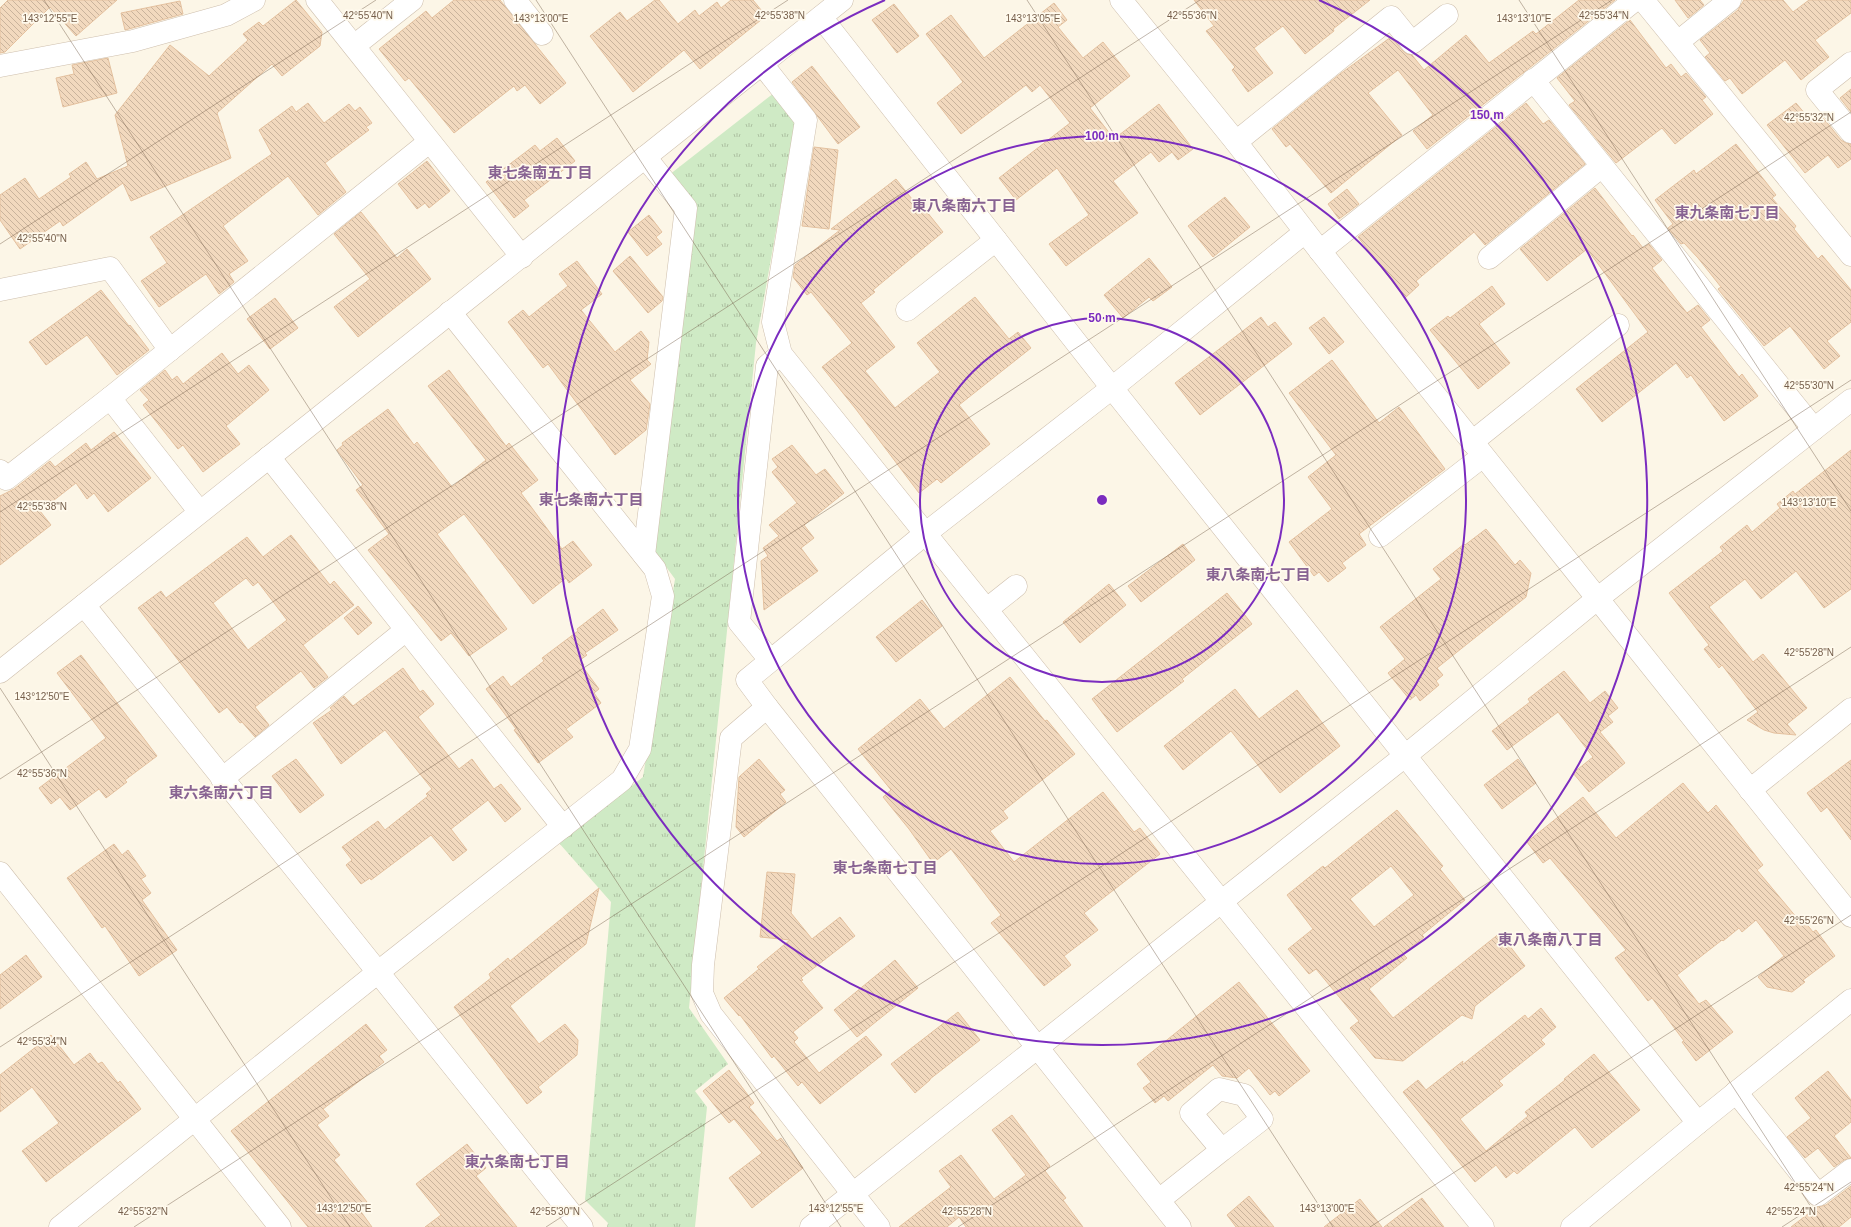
<svg xmlns="http://www.w3.org/2000/svg" width="1851" height="1227" font-family="Arial,'Noto Sans JP',sans-serif">
<style>
.park{fill:url(#park-tufts)}
.building{fill:url(#building-back-hatch);stroke:#e4c19f;fill-rule:evenodd}
.lines{fill:none;stroke-linecap:round;stroke-linejoin:round}
.minor-casing{stroke:#cebfad;stroke-width:23}
.minor{stroke:#fff;stroke-width:22}
.ticks{fill:none;stroke:#765f4b;stroke-width:1;stroke-opacity:0.45}
.ring{fill:none;stroke:#7b2cbf;stroke-width:2}
.labels{text-anchor:middle;dominant-baseline:central;stroke-width:3.5;stroke-linejoin:round;paint-order:stroke}
.neighbourhood-label{font-size:15px;font-weight:bold;fill:#886392;stroke:#fffaed}
.ticks-label{font-size:10px;text-anchor:middle;fill:#765f4b;stroke:#fffaed;stroke-width:3.5;stroke-linejoin:round;paint-order:stroke}
.centre{fill:#7b2cbf;stroke:#fffaed;stroke-width:2}
.ring-label{font-size:12px;text-anchor:middle;font-weight:bold;fill:#7b2cbf;stroke:#fffaed;stroke-width:3.5;stroke-linejoin:round;paint-order:stroke}
</style>
<defs>
<pattern id="park-tufts" width="24" height="20" patternUnits="userSpaceOnUse"><rect width="24" height="20" fill="#cfeac5"/><path d="M3 7l-1-3M5 7V3M7 7l1-3M15 17l-1-3M17 17v-4M19 17l1-3" fill="none" stroke="#adc1a2"/></pattern>
<pattern id="building-back-hatch" width="6" height="6" patternUnits="userSpaceOnUse"><rect width="6" height="6" fill="#f2d9be"/><path d="M-1 5l2 2M0 0l6 6M5-1l2 2" fill="none" stroke="#c9b39c"/></pattern>
</defs>
<rect width="100%" height="100%" fill="#fcf6e7"/>
<polygon class="park" points="774,93 795,124 756,343 689,1008 728,1064 695,1091 707,1107 695,1227 607,1227 608,1223 585,1200 611,902 559,843 643,777 675,579 653,549 692,205 669,175"/>
<g class="building">
<polygon points="8,0 117,0 76,36 50,7 5,52 0,53 0,8"/>
<polygon points="296,0 322,32 320,46 282,76 272,64 217,113 231,158 131,201 123,183 63,226 60,221 20,249 0,220 0,195 25,178 39,199 71,177 69,174 86,162 97,179 128,166 115,115 170,45 209,76 248,40 243,34 259,22 263,26"/>
<polygon points="454,0 500,0 566,83 540,104 525,85 517,91 514,86 454,133 409,78 405,81 379,49 426,11 432,18"/>
<polygon points="655,0 659,0 678,24 695,10 699,16 717,2 721,8 731,0 753,0 766,16 700,69 684,50 633,92 590,36 620,12 627,21"/>
<polygon points="1194,0 1370,0 1333,29 1334,31 1305,54 1283,26 1254,48 1273,73 1248,92 1232,70 1235,67 1206,31 1214,26"/>
<polygon points="1579,0 1615,0 1427,149 1413,131 1433,115 1398,70 1368,93 1402,135 1331,193 1290,144 1286,147 1272,129 1340,74 1391,37 1403,51 1407,54 1412,55 1424,70 1466,35 1489,63 1533,31 1536,34"/>
<polygon points="1675,0 1700,0 1704,5 1688,18"/>
<polygon points="1744,0 1783,0 1793,12 1809,0 1851,0 1851,13 1815,40 1829,57 1801,80 1785,60 1742,94 1730,78 1725,81 1705,57 1710,53 1700,40 1738,10"/>
<polygon points="180,1 183,14 125,30 121,13"/>
<polygon points="1054,3 1067,20 1058,27 1083,58 1103,42 1130,76 1090,108 1114,139 1159,104 1193,149 1178,160 1172,152 1159,162 1151,152 1113,181 1138,213 1066,266 1049,244 1089,215 1057,168 1016,200 999,178 1070,123 1040,85 1032,92 1026,85 961,134 937,103 963,82 926,34 951,15 984,58"/>
<polygon points="894,4 919,36 897,53 872,20"/>
<polygon points="1630,20 1666,68 1671,64 1681,77 1686,73 1706,97 1702,100 1713,114 1675,144 1662,128 1616,163 1569,105 1575,101 1557,78"/>
<polygon points="108,58 117,93 63,107 56,78 74,74 72,65"/>
<polygon points="812,66 860,127 838,144 792,82"/>
<polygon points="1851,89 1851,112 1840,98"/>
<polygon points="308,103 324,123 349,104 355,111 360,107 372,123 366,127 369,130 325,163 346,192 318,215 288,176 223,226 248,261 229,274 234,282 219,294 206,274 159,307 141,281 167,263 150,237 272,154 259,130 292,106 296,112"/>
<polygon points="1526,103 1543,124 1549,120 1585,164 1485,245 1474,232 1416,281 1419,285 1405,298 1358,237"/>
<polygon points="1796,103 1811,121 1820,114 1841,140 1846,143 1851,144 1851,159 1838,168 1828,155 1805,173 1767,125"/>
<polygon points="557,138 575,161 524,200 529,206 514,218 486,182 535,145 540,151"/>
<polygon points="1736,144 1776,195 1772,198 1796,226 1794,229 1818,259 1822,255 1851,290 1851,322 1827,341 1840,356 1824,369 1790,326 1764,346 1718,289 1721,287 1698,258 1684,243 1681,244 1668,228 1673,224 1655,200 1694,170 1696,174"/>
<polygon points="814,147 838,150 829,229 802,226"/>
<polygon points="427,161 450,191 429,208 425,203 417,209 398,184"/>
<polygon points="896,179 920,209 923,207 943,232 873,290 875,292 861,303 895,347 865,371 895,408 940,372 917,343 975,297 1009,339 1018,332 1031,348 959,405 990,444 941,483 937,479 919,493 855,408 822,367 852,343 811,292 807,295 793,277 795,265 840,230 831,229"/>
<polygon points="1595,188 1632,236 1633,235 1643,248 1649,244 1662,260 1652,268 1687,313 1698,305 1710,320 1701,327 1739,377 1742,374 1758,396 1724,421 1691,375 1687,378 1676,363 1602,422 1576,389 1648,332 1587,249 1547,281 1520,249"/>
<polygon points="1347,189 1359,204 1339,219 1328,204"/>
<polygon points="1225,197 1250,227 1213,257 1188,226"/>
<polygon points="361,212 397,258 407,249 431,279 358,337 334,307 370,279 334,234"/>
<polygon points="649,215 662,232 656,237 662,244 647,256 628,232"/>
<polygon points="630,256 663,297 662,301 648,313 613,271"/>
<polygon points="1149,258 1172,287 1153,301 1149,297 1123,318 1104,295"/>
<polygon points="577,261 602,294 581,310 615,352 641,331 649,342 647,360 651,364 630,380 650,404 646,430 615,455 548,364 543,368 508,322 523,310 529,317 568,286 559,274"/>
<polygon points="1492,286 1505,304 1479,324 1510,363 1478,389 1430,330 1448,316 1450,318"/>
<polygon points="101,290 129,326 130,325 149,350 117,375 87,335 46,365 29,342"/>
<polygon points="275,298 298,328 270,349 247,319"/>
<polygon points="1261,317 1268,327 1275,322 1292,344 1200,415 1175,383"/>
<polygon points="1324,317 1344,342 1329,354 1309,328"/>
<polygon points="222,353 238,374 249,365 269,390 226,426 240,444 203,472 183,445 178,449 143,405 149,400 140,390 165,370 172,380 177,376 183,384"/>
<polygon points="1332,360 1379,423 1399,407 1445,469 1359,534 1366,545 1342,563 1346,568 1328,582 1319,572 1314,576 1289,542 1332,509 1308,477 1336,455 1289,393"/>
<polygon points="449,370 506,446 509,443 538,480 521,493 562,549 573,541 592,565 569,583 566,578 533,604 464,514 437,534 507,629 469,656 451,633 441,641 368,550 389,534 356,490 363,485 337,450 343,445 342,443 388,409 414,445 417,442 452,487 486,460 428,386"/>
<polygon points="114,432 151,478 108,512 94,493 87,499 76,483 40,511 51,525 0,565 0,496 14,489 50,461 55,467 86,443 91,450"/>
<polygon points="792,445 816,475 825,469 844,493 804,525 814,538 801,548 818,571 764,610 761,561 768,556 763,548 779,536 769,525 797,503 772,472 778,467 772,459"/>
<polygon points="1851,450 1851,589 1824,608 1796,571 1761,599 1745,579 1709,607 1753,662 1763,654 1807,708 1787,724 1796,735 1774,733 1764,730 1747,720 1758,712 1722,665 1719,668 1704,649 1709,645 1669,593 1723,551 1720,547 1747,525 1752,532 1780,508 1777,504 1793,491 1795,494"/>
<polygon points="1486,529 1515,565 1520,560 1531,573 1526,597 1437,668 1443,675 1436,681 1439,685 1420,701 1416,695 1410,700 1388,673 1405,659 1380,627 1441,579 1433,569 1464,544 1465,545"/>
<path d="M291 535 330 585 334 581 354 605 303 645 328 677 314 688 301 671 255 707 269 725 255 737 242 722 240 723 227 707 219 713 138 608 161 591 166 598 247 537 263 557ZM246 578 253 586 258 582 287 620 248 650 213 603Z"/>
<polygon points="1183,544 1195,560 1141,602 1128,586"/>
<polygon points="1109,584 1126,605 1080,643 1063,622"/>
<polygon points="1227,593 1252,624 1182,679 1184,681 1117,732 1092,699"/>
<polygon points="922,600 942,626 896,662 876,637"/>
<polygon points="358,606 372,623 358,635 344,618"/>
<polygon points="603,609 618,630 585,653 587,655 580,660 584,665 582,666 599,689 594,693 601,703 566,729 573,737 538,763 514,730 516,729 486,689 503,676 511,687 544,661 542,658 578,631 577,629"/>
<polygon points="81,655 157,756 125,780 127,782 106,798 99,789 70,810 60,797 51,804 39,788 106,738 57,673"/>
<polygon points="403,668 420,692 423,690 434,704 418,717 459,769 472,759 494,789 501,784 521,809 505,822 488,800 451,829 467,850 453,861 431,835 371,880 370,878 361,884 346,865 352,860 342,847 378,821 385,830 428,796 426,794 432,789 385,730 341,764 313,723 332,710 330,708 344,696 353,706"/>
<polygon points="1564,671 1590,703 1605,691 1618,708 1608,716 1613,722 1600,732 1625,763 1589,792 1573,773 1593,757 1558,712 1507,750 1492,731 1530,702 1528,699"/>
<polygon points="1010,677 1045,721 1047,720 1075,754 1003,811 1008,818 990,831 1014,862 1103,792 1134,832 1140,828 1160,854 1084,913 1098,930 1064,956 1071,965 1044,986 991,923 1001,915 951,849 933,863 909,829 883,797 891,790 858,749 920,699 944,729"/>
<polygon points="1235,689 1259,719 1297,690 1340,746 1280,793 1231,731 1183,770 1164,746"/>
<polygon points="296,759 324,795 300,813 272,776"/>
<polygon points="759,759 785,790 780,794 786,802 744,837 736,827 739,777"/>
<polygon points="1518,759 1536,783 1502,809 1484,785"/>
<polygon points="1851,760 1851,840 1827,807 1821,812 1807,793"/>
<polygon points="1683,783 1708,813 1716,805 1763,865 1757,870 1797,918 1800,916 1813,932 1816,930 1835,956 1803,980 1805,982 1792,992 1767,987 1758,977 1784,956 1756,920 1742,932 1739,928 1723,941 1722,940 1677,975 1699,1004 1706,1000 1733,1032 1696,1061 1682,1042 1684,1041 1652,998 1648,1001 1615,958 1626,950 1550,858 1543,863 1527,842 1583,797 1616,838"/>
<path d="M1397 810 1443 866 1440 869 1465 900 1422 935 1424 937 1403 954 1407 958 1369 989 1393 1018 1500 933 1525 966 1475 1006 1472 1019 1462 1015 1403 1061 1375 1058 1350 1028 1359 1021 1316 969 1309 974 1288 949 1313 929 1287 895 1323 866 1325 868ZM1391 866 1414 895 1374 927 1350 899Z"/>
<polygon points="114,844 122,855 128,850 146,876 141,879 151,893 142,900 177,950 139,976 105,926 102,928 67,878"/>
<polygon points="767,872 795,874 791,913 812,939 840,917 855,936 801,978 803,980 801,981 823,1008 793,1032 798,1038 794,1042 819,1073 866,1036 882,1055 820,1104 802,1082 798,1086 774,1056 772,1058 740,1015 739,1016 724,998 759,969 757,967 790,940 760,937"/>
<polygon points="599,888 586,944 510,1006 539,1044 565,1024 578,1040 577,1055 538,1087 542,1092 527,1104 454,1007 491,978 489,974 508,958 510,961"/>
<polygon points="26,955 42,977 0,1009 0,975"/>
<polygon points="895,960 918,988 857,1037 834,1010"/>
<polygon points="1239,982 1310,1071 1279,1096 1275,1091 1270,1095 1249,1068 1237,1078 1222,1076 1213,1065 1168,1101 1164,1096 1155,1103 1143,1088 1151,1082 1137,1064"/>
<polygon points="1541,1008 1556,1027 1541,1040 1545,1044 1499,1081 1503,1085 1460,1119 1486,1151 1528,1116 1525,1112 1565,1080 1564,1079 1594,1054 1640,1110 1592,1148 1575,1127 1517,1174 1514,1171 1506,1178 1496,1165 1475,1182 1403,1092 1418,1080 1426,1090 1463,1061 1462,1065 1525,1015 1528,1019"/>
<polygon points="958,1012 980,1040 930,1079 930,1080 915,1093 891,1064"/>
<polygon points="366,1024 387,1050 379,1056 384,1062 323,1109 329,1116 317,1125 340,1155 334,1160 367,1202 359,1209 372,1227 308,1227 231,1131"/>
<polygon points="51,1035 74,1065 90,1053 98,1064 102,1062 118,1083 120,1081 141,1109 46,1182 22,1151 59,1123 32,1087 0,1112 0,1075"/>
<polygon points="729,1070 754,1103 749,1107 777,1141 781,1138 803,1168 752,1208 729,1178 762,1153 734,1119 729,1123 703,1091"/>
<polygon points="1828,1071 1851,1100 1851,1122 1834,1136 1851,1158 1844,1160 1834,1167 1818,1148 1805,1158 1787,1137 1811,1118 1795,1098"/>
<polygon points="1012,1115 1050,1166 1045,1171 1066,1198 1063,1200 1083,1227 966,1227 959,1217 947,1227 899,1227 951,1187 939,1171 961,1155 994,1199 1026,1175 992,1130"/>
<polygon points="467,1144 486,1168 476,1176 517,1227 425,1227 441,1215 416,1184"/>
<polygon points="1851,1186 1851,1217 1839,1227 1791,1227 1817,1207 1826,1205"/>
<polygon points="1249,1196 1274,1227 1236,1227 1227,1215"/>
<polygon points="1422,1198 1444,1227 1384,1227"/>
<polygon points="1360,1199 1382,1227 1324,1227"/>
</g>
<g class="lines">
<g class="minor-casing">
<g id="minor">
<polyline points="317,0 522,257"/>
<polyline points="515,0 542,34"/>
<polyline points="1121,0 1236,142 1320,251 1851,916"/>
<polyline points="1643,0 1851,255"/>
<polyline points="821,17 1112,388 1698,1123"/>
<polyline points="1678,42 1730,0"/>
<polyline points="354,46 412,0"/>
<polyline points="1851,63 1817,90 1851,132"/>
<polyline points="762,64 806,120 773,322 781,354 1483,1227"/>
<polyline points="0,66 133,41 226,15 254,0"/>
<polyline points="1533,80 1814,429"/>
<polyline points="1236,142 1391,17 1412,43 1447,15"/>
<polyline points="1320,251 1635,0"/>
<polyline points="1489,258 1602,166"/>
<polyline points="0,290 110,268 170,350"/>
<polyline points="907,310 996,240"/>
<polyline points="110,398 199,511"/>
<polyline points="1472,442 1618,325"/>
<polyline points="269,457 563,827"/>
<polyline points="0,471 6,479 110,398 429,142"/>
<polyline points="1380,536 1483,456"/>
<polyline points="644,555 686,208 645,157"/>
<polyline points="84,605 582,1227"/>
<polyline points="987,609 1016,586"/>
<polyline points="770,660 739,622 767,366 781,354"/>
<polyline points="0,672 842,0"/>
<polyline points="767,707 731,738 703,965 702,993 711,1014 879,1227"/>
<polyline points="222,779 406,630"/>
<polyline points="1750,790 1851,709"/>
<polyline points="0,873 280,1227"/>
<polyline points="1736,1092 1818,1195 1851,1170"/>
<polyline points="1159,1200 1222,1150 1191,1113 1219,1089 1244,1095 1262,1119 1222,1150"/>
<polyline points="60,1227 377,973 622,780 640,749 663,596 655,569 450,312"/>
<polyline points="811,1227 1405,756 1597,599 1851,400"/>
<polyline points="1180,1227 767,707 747,680 926,533 1112,388 1305,232"/>
<polyline points="1572,1227 1698,1123 1851,1000"/>
</g>
</g>
<use href="#minor" class="minor"/>
</g>
<path class="ticks" d="M44 0 841 1227M536 0 1333 1227M1027 0 1824 1227M1519 0 1851 511M0 244 376 0M0 512 788 0M0 688 350 1227M0 779 1200 0M0 1047 1612 0M134 1227 1851 112M546 1227 1851 380M958 1227 1851 647M1370 1227 1851 915M1782 1227 1851 1182"/>
<g class="ring">
<circle cx="1102" cy="500" r="182"/>
<circle cx="1102" cy="500" r="364"/>
<path d="M1319 0A545 545 0 1 1 885 0"/>
</g>
<g class="labels">
<g class="neighbourhood-label">
<text x="540" y="172">東七条南五丁目</text>
<text x="964" y="205">東八条南六丁目</text>
<text x="1727" y="212">東九条南七丁目</text>
<text x="591" y="499">東七条南六丁目</text>
<text x="1258" y="574">東八条南七丁目</text>
<text x="221" y="792">東六条南六丁目</text>
<text x="885" y="867">東七条南七丁目</text>
<text x="1550" y="939">東八条南八丁目</text>
<text x="517" y="1161">東六条南七丁目</text>
</g>
</g>
<g class="ticks-label">
<text x="368" y="19">42°55'40"N</text>
<text x="780" y="19">42°55'38"N</text>
<text x="1192" y="19">42°55'36"N</text>
<text x="1604" y="19">42°55'34"N</text>
<text x="50" y="22">143°12'55"E</text>
<text x="1033" y="22">143°13'05"E</text>
<text x="541" y="22">143°13'00"E</text>
<text x="1524" y="22">143°13'10"E</text>
<text x="1809" y="121">42°55'32"N</text>
<text x="42" y="242">42°55'40"N</text>
<text x="1809" y="389">42°55'30"N</text>
<text x="1809" y="506">143°13'10"E</text>
<text x="42" y="510">42°55'38"N</text>
<text x="1809" y="656">42°55'28"N</text>
<text x="42" y="700">143°12'50"E</text>
<text x="42" y="777">42°55'36"N</text>
<text x="1809" y="924">42°55'26"N</text>
<text x="42" y="1045">42°55'34"N</text>
<text x="1809" y="1191">42°55'24"N</text>
<text x="344" y="1212">143°12'50"E</text>
<text x="836" y="1212">143°12'55"E</text>
<text x="1327" y="1212">143°13'00"E</text>
<text x="143" y="1215">42°55'32"N</text>
<text x="555" y="1215">42°55'30"N</text>
<text x="967" y="1215">42°55'28"N</text>
<text x="1791" y="1215">42°55'24"N</text>
</g>
<circle cx="1102" cy="500" r="6" class="centre"/>
<g class="ring-label">
<text x="1487" y="119">150 m</text>
<text x="1102" y="140">100 m</text>
<text x="1102" y="322">50 m</text>
</g>
</svg>
